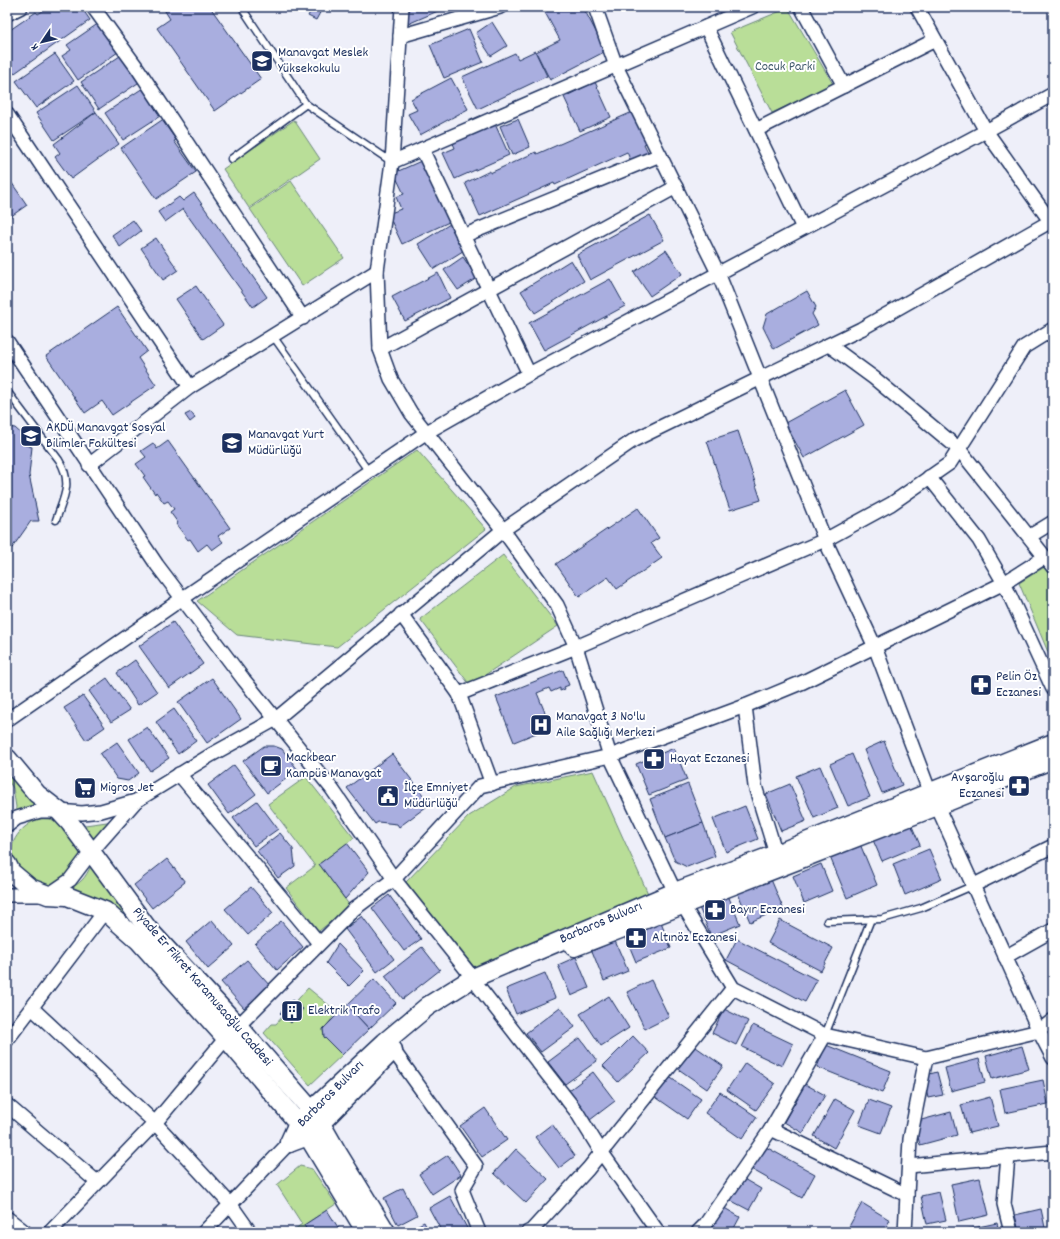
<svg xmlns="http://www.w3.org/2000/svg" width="1060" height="1239" font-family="Dekko,sans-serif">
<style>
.green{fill:#b9de98;stroke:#6a867b}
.building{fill:#a9aedf;stroke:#1b2f5e}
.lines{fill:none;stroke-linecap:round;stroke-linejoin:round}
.lane-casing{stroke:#1b2f5e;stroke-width:9}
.street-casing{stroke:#1b2f5e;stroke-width:16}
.secondary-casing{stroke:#1b2f5e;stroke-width:21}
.lane{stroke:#fff;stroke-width:6}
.street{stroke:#fff;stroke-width:13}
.secondary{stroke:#fff;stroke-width:18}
.labels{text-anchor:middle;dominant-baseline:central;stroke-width:4;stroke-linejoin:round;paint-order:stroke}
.poi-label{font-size:14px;fill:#1b2f5e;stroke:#fff;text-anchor:start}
.park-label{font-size:14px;fill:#425b6c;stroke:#fff}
.street-label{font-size:14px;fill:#1b2f5e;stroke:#fff}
</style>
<rect width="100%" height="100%" fill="#eeeff9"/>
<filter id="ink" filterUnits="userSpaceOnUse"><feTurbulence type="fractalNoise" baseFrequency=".025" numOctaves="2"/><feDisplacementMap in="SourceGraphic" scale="8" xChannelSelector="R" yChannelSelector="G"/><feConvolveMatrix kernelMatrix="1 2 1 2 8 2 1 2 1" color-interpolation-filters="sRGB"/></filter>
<g filter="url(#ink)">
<g class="green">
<polygon points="788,8 833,84 772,113 730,32"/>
<polygon points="294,120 320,159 249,208 223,169"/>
<polygon points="291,181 344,258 302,286 250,209"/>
<polygon points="417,450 486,529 337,647 237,635 197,601"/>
<polygon points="503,555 558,626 470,685 420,619"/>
<polygon points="1046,566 1053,575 1053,664 1019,583"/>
<polygon points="7,765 42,805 15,817 16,807 13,788 7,779"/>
<polygon points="593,771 650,898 475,968 406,882 469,816 516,787"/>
<polygon points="306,777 354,838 319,864 350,906 319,931 286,888 315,866 268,804"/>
<polygon points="119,817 92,841 85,825 107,822"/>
<path d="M38 819C55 818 56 820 66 832 70 836 77 841 79 845 85 862 66 880 52 885 47 887 37 885 32 882 28 881 26 876 24 873 21 870 16 866 14 862 5 843 23 825 38 819Z"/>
<path d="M92 864 301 1110H298L128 919 121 913 67 890C82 882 84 880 92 864Z"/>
<polygon points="308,988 336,1011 334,1016 323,1030 324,1037 342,1055 310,1085 264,1033 272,1024 276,1024"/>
<polygon points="300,1166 312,1169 336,1204 304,1225 308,1232 291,1232 302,1224 277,1185"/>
</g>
<g class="building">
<polygon points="49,7 81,7 90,20 12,75 7,68 7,32 36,12 38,14"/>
<polygon points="164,7 210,7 261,79 215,111 157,28 170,19 165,11"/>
<polygon points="313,7 323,7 316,20 308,16"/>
<polygon points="407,7 447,7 408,24"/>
<polygon points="542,7 583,7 606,51 550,80 536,52 560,40"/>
<polygon points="492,22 507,46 491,56 476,33"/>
<polygon points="99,23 118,52 78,80 62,56 71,50 67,45"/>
<polygon points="469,29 483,62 444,78 430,45"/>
<polygon points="535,51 547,76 478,109 462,77 515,53 518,59"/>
<polygon points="55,54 74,81 36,108 16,81"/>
<polygon points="123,54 141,81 99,109 81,82"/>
<polygon points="451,78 468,109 420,135 408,114 417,110 411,99"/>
<polygon points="595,82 611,117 580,131 564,97"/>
<polygon points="78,85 96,112 54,140 36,113"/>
<polygon points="143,88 160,116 123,140 105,113"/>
<polygon points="637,110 651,141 644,144 649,154 631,162 627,152 555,185 554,183 480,216 465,183 490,171 490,173 536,152 537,154"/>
<polygon points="96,112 119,144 71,179 55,157 60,153 54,144"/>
<polygon points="518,119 530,147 512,155 500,126"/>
<polygon points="162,120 176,140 174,141 196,172 156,199 121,148"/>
<polygon points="495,124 509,155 455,179 443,153 455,148 452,141"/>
<polygon points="421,161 449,222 402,244 388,214 401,209 396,197 404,194 394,173"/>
<polygon points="7,176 27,205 7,219"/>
<polygon points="194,193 267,297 253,307 183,209 165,222 158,212 179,197 183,201"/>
<polygon points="650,215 664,240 590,280 577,255"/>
<polygon points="133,220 141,231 120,247 112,235"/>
<polygon points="450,224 466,249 434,269 418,244"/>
<polygon points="156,238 178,270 163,280 141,248"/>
<polygon points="666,250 682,274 650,296 634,272"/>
<polygon points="463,257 477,278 458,290 444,270"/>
<polygon points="571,260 584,281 568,291 569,292 535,313 521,291"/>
<polygon points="438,273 450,298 405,321 392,297"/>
<polygon points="610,279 625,306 544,350 529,323"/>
<polygon points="196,286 223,325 203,339 176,299"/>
<polygon points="807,291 816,307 812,314 818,325 774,349 763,327 767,314"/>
<polygon points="117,307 147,351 138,358 156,385 112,415 102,401 85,413 46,356"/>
<polygon points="845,390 864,425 804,458 785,423"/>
<polygon points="191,412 195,418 190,422 185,415"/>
<polygon points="7,427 15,428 26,438 25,445 32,447 29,475 39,521 31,521 12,548 7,548"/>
<polygon points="738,431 761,500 730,510 707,441"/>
<polygon points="168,441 230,528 218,536 223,542 212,550 207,544 198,551 190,539 188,540 176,524 178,523 170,512 174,509 168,501 164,503 156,492 155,494 143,477 145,476 136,464 146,457 141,451 153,443 157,449"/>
<polygon points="638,508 659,538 651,543 662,558 617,589 608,577 579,597 556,564"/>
<polygon points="173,622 203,664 169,688 139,646"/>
<polygon points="135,660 157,692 138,705 117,673"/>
<polygon points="563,670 569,685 564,687 565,689 560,691 560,688 551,692 549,688 537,693 551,727 514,742 496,697"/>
<polygon points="107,678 130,710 111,722 89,691"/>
<polygon points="212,678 241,719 207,743 178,702"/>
<polygon points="83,696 105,727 86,740 64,708"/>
<polygon points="174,709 196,741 178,754 156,722"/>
<polygon points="147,727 169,758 150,771 129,739"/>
<polygon points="884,741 902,785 882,793 864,750"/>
<polygon points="117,742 139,773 128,781 117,779 100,754"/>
<polygon points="264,746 274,746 282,749 298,770 267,793 243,761"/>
<polygon points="674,748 687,780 649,795 636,764"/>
<polygon points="392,754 430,804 399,827 397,824 378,822 375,824 347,788"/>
<polygon points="852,754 870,797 848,806 830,764"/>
<polygon points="234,765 256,794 229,814 208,785"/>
<polygon points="820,766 838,808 814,818 796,776"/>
<polygon points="688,784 703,823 665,838 650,799"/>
<polygon points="790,784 806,821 781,831 766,794"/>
<polygon points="257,801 278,829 254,846 233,818"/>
<polygon points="745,806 758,839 726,852 713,819"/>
<polygon points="703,823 715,856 687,867 675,861 665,838"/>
<polygon points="911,824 920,845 882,861 873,840"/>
<polygon points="280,833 293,849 295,866 278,878 257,851"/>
<polygon points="347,843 369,872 345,899 319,864"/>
<polygon points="860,844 877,885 847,898 830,857"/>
<polygon points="929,849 942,879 905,895 893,864"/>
<polygon points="167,859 185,882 152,908 134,885"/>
<polygon points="821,864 832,891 804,903 793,876"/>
<polygon points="770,877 783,908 750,922 737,891"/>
<polygon points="251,887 273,913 248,935 225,909"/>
<polygon points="727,893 740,924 711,936 698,905"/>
<polygon points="389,895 421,939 404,951 372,908"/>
<polygon points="362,916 394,959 377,972 345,929"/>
<polygon points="212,920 234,946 208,969 186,942"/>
<polygon points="780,920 833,948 821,971 768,943"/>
<polygon points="281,921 303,947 277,970 255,944"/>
<polygon points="661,923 671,948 636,962 626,938"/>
<polygon points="737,939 817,980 805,1002 726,960"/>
<polygon points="615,941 628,971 604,981 592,951"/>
<polygon points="338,944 364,971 349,986 326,963"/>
<polygon points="422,947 440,970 403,999 385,976"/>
<polygon points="576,957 589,988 571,996 558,965"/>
<polygon points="247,960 270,986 244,1008 221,982"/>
<polygon points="545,973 555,998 516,1014 506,989"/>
<polygon points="374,979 396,1003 369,1029 347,1005"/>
<polygon points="651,980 669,1017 645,1029 627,992"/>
<polygon points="609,996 629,1028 601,1046 580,1014"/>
<polygon points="292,1000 303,1009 291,1023 280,1013"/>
<polygon points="347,1005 369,1029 342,1055 324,1037 323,1029"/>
<polygon points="560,1007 575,1027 541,1052 526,1033"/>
<polygon points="724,1009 748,1021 736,1045 712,1033"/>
<polygon points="753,1025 793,1044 782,1066 742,1047"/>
<polygon points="633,1036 649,1053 618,1082 603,1066"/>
<polygon points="580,1038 597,1061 565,1084 548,1062"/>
<polygon points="693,1045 723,1066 707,1089 677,1068"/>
<polygon points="826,1045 891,1071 882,1093 817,1067"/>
<polygon points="1022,1046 1029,1069 992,1079 986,1056"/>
<polygon points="979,1059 985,1082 951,1091 945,1068"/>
<polygon points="745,1063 775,1084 756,1110 727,1090"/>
<polygon points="593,1072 615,1101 590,1120 568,1091"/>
<polygon points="937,1072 943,1095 928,1098 923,1076"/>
<polygon points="668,1076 701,1099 687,1119 654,1096"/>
<polygon points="1043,1080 1048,1104 1005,1113 1000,1089"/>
<polygon points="805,1084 825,1095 803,1133 784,1122"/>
<polygon points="720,1092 757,1117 742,1139 705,1113"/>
<polygon points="990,1097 998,1126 969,1133 961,1105"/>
<polygon points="835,1099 855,1110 834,1148 814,1136"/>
<polygon points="869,1100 891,1108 881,1133 859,1125"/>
<polygon points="485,1108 507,1140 482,1157 460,1126"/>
<polygon points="951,1112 957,1135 920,1145 914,1122"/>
<polygon points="552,1124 575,1156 559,1168 535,1137"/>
<polygon points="764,1146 815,1174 802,1198 751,1169"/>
<polygon points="516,1149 548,1179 526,1203 494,1173"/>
<polygon points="448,1155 461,1175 432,1194 419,1174"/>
<polygon points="742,1178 761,1189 749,1210 730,1200"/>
<polygon points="980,1178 989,1215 959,1222 951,1184"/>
<polygon points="403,1188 417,1215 398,1225 384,1198"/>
<polygon points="939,1192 946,1220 927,1224 921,1196"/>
<polygon points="450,1196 469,1232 442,1232 429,1208"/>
<polygon points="862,1203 890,1220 883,1232 846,1232"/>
<polygon points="721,1206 740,1217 732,1232 709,1232 707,1231"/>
<polygon points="1041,1209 1046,1232 1019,1232 1015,1215"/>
<polygon points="327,1210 341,1232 308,1232 304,1225"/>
<polygon points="424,1222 429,1232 405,1232"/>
<polygon points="997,1223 999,1232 955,1232"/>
</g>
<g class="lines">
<g class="lane-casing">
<g id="lane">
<polyline points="244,11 306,104 392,162"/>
<polyline points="231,159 306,104"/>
<polyline points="273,336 369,472"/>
<path d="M7 391 59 460C73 483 64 497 56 520"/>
<polyline points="827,921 882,919 921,908 972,886"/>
<polyline points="825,1035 871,919"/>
</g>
</g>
<g class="street-casing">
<g id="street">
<polyline points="93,7 138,69 303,318"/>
<polyline points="402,7 392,162 377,271 380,349 391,379 411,413 503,530 557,605 576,647 610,756 675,892 733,988 825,1035 926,1058 1039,1031 1053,1020"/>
<polyline points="595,7 616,66 718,273 825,540 875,647 930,793"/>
<polyline points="801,7 844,86"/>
<polyline points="917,7 986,131 1053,225"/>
<polyline points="7,14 21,7"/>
<polyline points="706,27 803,228"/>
<polyline points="400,36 500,7"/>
<polyline points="7,114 190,387 377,271"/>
<polyline points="756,130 935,40"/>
<polyline points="422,149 529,374"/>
<polyline points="392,162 752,7"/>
<polyline points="463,236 660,155"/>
<polyline points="7,341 157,565 244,680 332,789 394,879 473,978"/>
<polyline points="829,345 874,378 959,449 1053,567"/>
<polyline points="380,349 676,187"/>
<polyline points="89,465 190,387"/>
<polyline points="929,477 979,540 990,559 1004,583 1053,689"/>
<polyline points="1030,536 1053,522"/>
<polyline points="401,614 459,694 492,784"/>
<polyline points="459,694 576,647 825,540 891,504 950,463 1024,347 1053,329"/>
<polyline points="745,706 755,786 776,854"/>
<polyline points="7,720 183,598 427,432 529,374 986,131 1053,94"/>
<polyline points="179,774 319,943"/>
<polyline points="937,806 1039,1031 1053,1058"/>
<polyline points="7,826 17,818 40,811 59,811 82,813 101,811 136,801 211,755 276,719 503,530 634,440 861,329 1053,220"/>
<polyline points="972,886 1053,846"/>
<polyline points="7,895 48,895 70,880 92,851 136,801"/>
<polyline points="1005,957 1053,930"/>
<polyline points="479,987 576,1111 602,1153 658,1232"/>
<polyline points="32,1008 155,1123 231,1205 250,1232"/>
<polyline points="238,1026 354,909 394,879 480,786 610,756 745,706 803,682 1004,583 1045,557"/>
<polyline points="7,1040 105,911"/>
<polyline points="393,1050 476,1166 462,1190 479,1232"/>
<polyline points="7,1105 97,1182"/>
<polyline points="771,1129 907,1195"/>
<polyline points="1008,1156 1004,1204 1011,1232"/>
<polyline points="909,1166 1053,1152"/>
<polyline points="7,1218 25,1232"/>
<polyline points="50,1232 155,1123 226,1038"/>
<polyline points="204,1232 289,1143"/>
<polyline points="528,1232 531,1231 588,1169 733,988"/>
<polyline points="698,1232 705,1225 771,1129 825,1035"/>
<polyline points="905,1232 910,1139 926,1058"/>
</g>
</g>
<g class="secondary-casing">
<g id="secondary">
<polyline points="7,758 37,794 59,811 70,823 148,929 238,1026 311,1110 321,1124 337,1152 386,1232"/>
<polyline points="7,864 11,872 30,888 48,895 67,896 105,911 139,941 226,1038 298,1123 308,1136 366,1232"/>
<polyline points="574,947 937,806 1053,759"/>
<polyline points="289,1143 298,1123 385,1042 428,1006 473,978 675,892 776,854 1053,743"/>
<polyline points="289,1143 308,1136 393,1050"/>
</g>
</g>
<use href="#lane" class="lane"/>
<use href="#street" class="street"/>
<use href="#secondary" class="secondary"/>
</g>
</g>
<defs>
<g id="university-square" transform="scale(1.15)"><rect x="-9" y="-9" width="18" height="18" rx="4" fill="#1b2f5e" stroke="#fff"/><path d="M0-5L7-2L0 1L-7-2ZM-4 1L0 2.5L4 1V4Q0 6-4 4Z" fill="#fff"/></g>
<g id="school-square" transform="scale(1.15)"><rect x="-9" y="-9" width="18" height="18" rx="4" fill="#1b2f5e" stroke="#fff"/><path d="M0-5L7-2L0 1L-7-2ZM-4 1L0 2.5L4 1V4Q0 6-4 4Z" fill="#fff"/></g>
<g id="pharmacy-square" transform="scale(1.15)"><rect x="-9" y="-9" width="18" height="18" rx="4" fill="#1b2f5e" stroke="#fff"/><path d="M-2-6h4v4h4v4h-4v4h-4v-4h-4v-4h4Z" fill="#fff"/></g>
<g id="hospital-square" transform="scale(1.15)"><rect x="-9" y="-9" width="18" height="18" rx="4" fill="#1b2f5e" stroke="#fff"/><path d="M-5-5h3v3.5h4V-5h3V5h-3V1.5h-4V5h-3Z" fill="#fff"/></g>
<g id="cafe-square" transform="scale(1.15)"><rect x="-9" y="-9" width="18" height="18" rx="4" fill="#1b2f5e" stroke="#fff"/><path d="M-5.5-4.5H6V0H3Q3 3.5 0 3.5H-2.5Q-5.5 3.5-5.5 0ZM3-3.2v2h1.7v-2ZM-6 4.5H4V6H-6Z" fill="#fff"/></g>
<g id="supermarket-square" transform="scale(1.15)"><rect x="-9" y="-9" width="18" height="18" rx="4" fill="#1b2f5e" stroke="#fff"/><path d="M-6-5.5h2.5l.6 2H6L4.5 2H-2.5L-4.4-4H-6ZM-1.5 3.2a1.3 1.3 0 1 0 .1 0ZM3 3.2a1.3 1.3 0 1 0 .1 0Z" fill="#fff"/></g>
<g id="civic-square" transform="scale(1.15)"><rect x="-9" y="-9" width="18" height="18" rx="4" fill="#1b2f5e" stroke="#fff"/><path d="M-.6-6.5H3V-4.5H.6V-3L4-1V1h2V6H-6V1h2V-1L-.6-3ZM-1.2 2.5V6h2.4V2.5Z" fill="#fff"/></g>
<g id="building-square" transform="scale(1.15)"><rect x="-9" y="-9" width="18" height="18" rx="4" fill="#1b2f5e" stroke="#fff"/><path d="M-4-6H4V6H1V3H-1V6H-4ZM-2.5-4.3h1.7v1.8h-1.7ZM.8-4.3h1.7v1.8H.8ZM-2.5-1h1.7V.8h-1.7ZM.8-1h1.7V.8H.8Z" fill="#fff"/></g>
</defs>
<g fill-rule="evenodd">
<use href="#university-square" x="262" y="61"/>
<use href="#university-square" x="31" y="436"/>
<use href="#school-square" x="232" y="443"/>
<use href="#pharmacy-square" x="981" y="685"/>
<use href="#hospital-square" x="541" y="725"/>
<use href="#pharmacy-square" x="654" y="759"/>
<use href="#cafe-square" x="271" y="766"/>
<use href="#pharmacy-square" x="1019" y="786"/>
<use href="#supermarket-square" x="85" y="788"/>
<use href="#civic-square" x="388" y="796"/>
<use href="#pharmacy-square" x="715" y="910"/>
<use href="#pharmacy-square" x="636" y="938"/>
<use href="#building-square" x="292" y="1011"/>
</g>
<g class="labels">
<g class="poi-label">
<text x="278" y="53">Manavgat Meslek<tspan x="278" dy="16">Yüksekokulu</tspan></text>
<text x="46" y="428">AKDÜ Manavgat Sosyal<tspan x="46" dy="16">Bilimler Fakültesi</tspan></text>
<text x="248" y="435">Manavgat Yurt<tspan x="248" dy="16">Müdürlüğü</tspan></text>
<text x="996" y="677">Pelin Öz<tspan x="996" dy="16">Eczanesi</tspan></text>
<text x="556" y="717">Manavgat 3 No'lu<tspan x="556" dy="16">Aile Sağlığı Merkezi</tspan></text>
<text x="286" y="758">Mackbear<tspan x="286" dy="16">Kampüs Manavgat</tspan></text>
<text x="670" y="759">Hayat Eczanesi</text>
<text x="1004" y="778" text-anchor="end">Avşaroğlu<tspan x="1004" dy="16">Eczanesi</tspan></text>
<text x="100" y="788">Migros Jet</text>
<text x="404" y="788">İlçe Emniyet<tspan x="404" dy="16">Müdürlüğü</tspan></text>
<text x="730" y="910">Bayır Eczanesi</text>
<text x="652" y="938">Altınöz Eczanesi</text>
<text x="308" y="1011">Elektrik Trafo</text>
</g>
<g class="park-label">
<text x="785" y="67">Cocuk Parki</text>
</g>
<g class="street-label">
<text transform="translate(601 923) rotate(-23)">Barbaros Bulvarı</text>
<text transform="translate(202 987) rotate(49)">Piyade Er Fikret Karamusaoğlu Caddesi</text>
<text transform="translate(331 1094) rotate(-45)">Barbaros Bulvarı</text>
</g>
</g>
<rect width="1060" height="1239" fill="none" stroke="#fff" stroke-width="24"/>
<rect x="12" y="12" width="1036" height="1215" fill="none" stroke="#1b2f5e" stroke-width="1.5" filter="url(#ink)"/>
<g transform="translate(42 42) rotate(235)" stroke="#ffffff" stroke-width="3" paint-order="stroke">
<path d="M0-3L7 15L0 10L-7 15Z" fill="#1b2f5e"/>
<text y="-6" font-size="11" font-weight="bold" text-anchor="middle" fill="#1b2f5e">K</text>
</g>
</svg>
